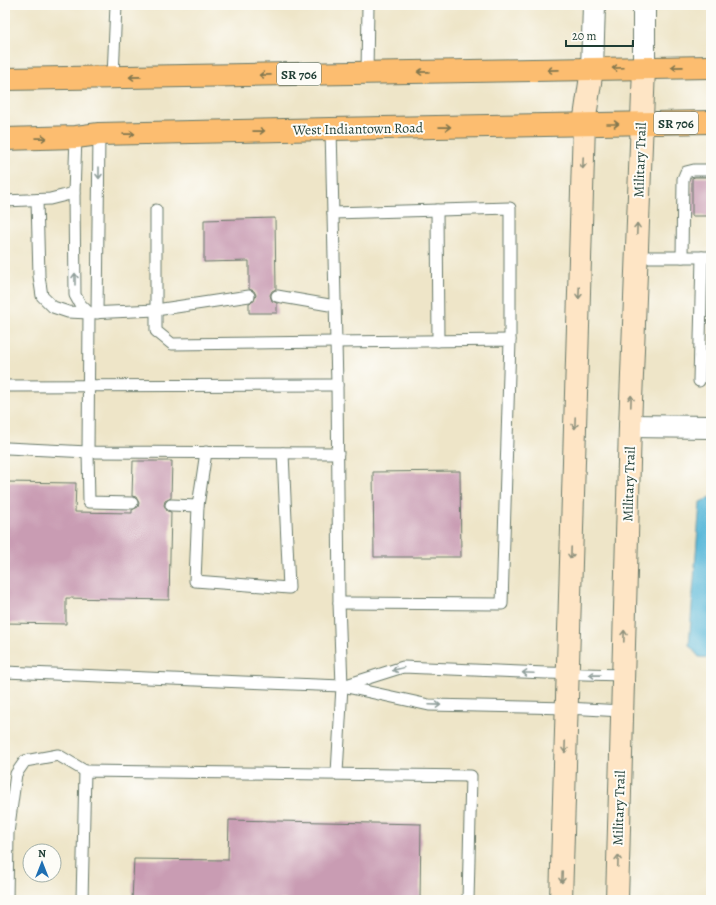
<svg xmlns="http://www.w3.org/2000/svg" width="716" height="905" font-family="Alegreya,serif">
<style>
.water{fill:#5bb9d9;stroke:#3d7b86}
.building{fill:#c99cb3}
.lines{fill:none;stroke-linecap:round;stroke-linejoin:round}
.lane-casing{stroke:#677868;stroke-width:13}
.street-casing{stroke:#677868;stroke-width:24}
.secondary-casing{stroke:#677868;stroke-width:24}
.primary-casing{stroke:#677868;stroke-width:24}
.lane{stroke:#fff;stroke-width:11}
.street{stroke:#fff;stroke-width:22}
.secondary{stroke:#fee5c5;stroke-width:22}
.primary{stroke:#fcbd6f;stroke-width:22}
.oneway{stroke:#82774f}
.oneway2{stroke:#8e917c}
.oneway3{stroke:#8f9e9a}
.labels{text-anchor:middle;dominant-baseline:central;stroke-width:4;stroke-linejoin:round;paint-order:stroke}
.shield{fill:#fdfcf7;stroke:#62766e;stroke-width:1}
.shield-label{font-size:13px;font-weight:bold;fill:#1f3d34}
.street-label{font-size:14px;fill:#1f3d34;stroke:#fdfcf7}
</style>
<rect width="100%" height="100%" fill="#fdfcf7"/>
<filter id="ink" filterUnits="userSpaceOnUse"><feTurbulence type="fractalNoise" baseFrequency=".025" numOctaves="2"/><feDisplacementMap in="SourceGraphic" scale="8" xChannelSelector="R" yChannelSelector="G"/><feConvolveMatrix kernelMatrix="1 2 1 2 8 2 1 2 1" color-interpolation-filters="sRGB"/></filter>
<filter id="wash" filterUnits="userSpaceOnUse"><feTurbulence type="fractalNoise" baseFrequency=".012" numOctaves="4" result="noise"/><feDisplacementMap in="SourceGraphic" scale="16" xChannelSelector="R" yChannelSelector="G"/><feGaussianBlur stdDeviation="0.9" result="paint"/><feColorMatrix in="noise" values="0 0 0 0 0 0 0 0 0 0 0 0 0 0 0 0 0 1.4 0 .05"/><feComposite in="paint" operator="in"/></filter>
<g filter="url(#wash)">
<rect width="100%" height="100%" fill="#eee5c8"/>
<polygon class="water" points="711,497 711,658 699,657 689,645 700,502"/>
<g id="blocks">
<g class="building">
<polygon points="695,177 711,177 711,216 692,216 692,178"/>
<polygon points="275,218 276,289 272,291 270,295 272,301 277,303 277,313 249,313 249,303 254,301 256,295 254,291 249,289 249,261 204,262 204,220"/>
<polygon points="133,461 172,461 171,498 165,501 164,505 167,511 171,512 169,600 66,598 66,624 5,623 5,482 76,483 75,512 132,513 132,510 138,507 139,503 136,497 132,496"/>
<polygon points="460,471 461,557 374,557 373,472"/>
<polygon points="229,820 421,824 420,900 132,900 134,859 228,860"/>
</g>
</g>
</g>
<g filter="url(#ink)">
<use href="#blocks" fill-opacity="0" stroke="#677868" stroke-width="1"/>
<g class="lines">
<g class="lane-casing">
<g id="lane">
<polyline points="367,73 368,5"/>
<polyline points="113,77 116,5"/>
<polyline points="331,129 337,385 339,603 342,686 337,773"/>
<polyline points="76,137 74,193 75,295 80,304 89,313 88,452 89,502 132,503"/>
<polyline points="37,200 39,276 42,296 53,307 68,312 89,313 156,310 249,296"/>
<polyline points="5,201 50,199 74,193"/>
<polyline points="156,210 156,331 172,344 510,340 502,604 339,603"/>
<polyline points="437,210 438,341"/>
<polyline points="333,213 510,208 510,340"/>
<polyline points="636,257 711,257"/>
<polyline points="682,257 683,179 686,172 694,170 711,170"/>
<polyline points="277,296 335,306"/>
<polyline points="97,313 99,134"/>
<polyline points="699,381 702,257"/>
<polyline points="5,386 337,385"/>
<polyline points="7,448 88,452 338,453"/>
<polyline points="171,505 198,506 206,452"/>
<polyline points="198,506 195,581 289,588 283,453"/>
<polyline points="5,672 342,686 429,705 567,708 622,711"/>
<polyline points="343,686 403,667 546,673 623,675"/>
<polyline points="7,900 8,833 16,774 25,761 58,755 85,771"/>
<polyline points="82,900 85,771 471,776 468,900"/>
</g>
</g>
<g class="street-casing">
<g id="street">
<polyline points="644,5 644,68"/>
<polyline points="592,69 594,5"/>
<polyline points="630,426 711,427"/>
</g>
</g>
<g class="secondary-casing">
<g id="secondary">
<polyline points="561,900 584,124 592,69"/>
<polyline points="617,900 630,426 644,68"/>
</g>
</g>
<g class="primary-casing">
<g id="primary">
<polyline points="5,79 711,67"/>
<polyline points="5,139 76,137 99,134 331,129 711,122"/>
</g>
</g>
<use href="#lane" class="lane"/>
<use href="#street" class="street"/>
<use href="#secondary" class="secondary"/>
<use href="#primary" class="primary"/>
</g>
<defs><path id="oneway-shaft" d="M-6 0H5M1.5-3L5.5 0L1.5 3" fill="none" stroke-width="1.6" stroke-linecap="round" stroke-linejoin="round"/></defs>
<g class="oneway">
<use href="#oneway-shaft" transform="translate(677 67) rotate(179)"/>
<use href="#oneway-shaft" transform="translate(618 68) rotate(178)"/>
<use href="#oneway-shaft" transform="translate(553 70) rotate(179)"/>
<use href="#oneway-shaft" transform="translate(423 72) rotate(179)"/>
<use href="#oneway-shaft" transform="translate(265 75) rotate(179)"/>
<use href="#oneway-shaft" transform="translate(135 77) rotate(179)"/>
<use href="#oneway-shaft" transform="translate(613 124)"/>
<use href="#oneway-shaft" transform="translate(445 127) rotate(-1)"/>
<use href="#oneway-shaft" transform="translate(259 131) rotate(-1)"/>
<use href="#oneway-shaft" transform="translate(129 134) rotate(-1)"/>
<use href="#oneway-shaft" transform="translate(41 138) rotate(-1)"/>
</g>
<g class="oneway2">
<use href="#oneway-shaft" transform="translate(583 163) rotate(92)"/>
<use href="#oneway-shaft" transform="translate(637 229) rotate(-88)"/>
<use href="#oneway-shaft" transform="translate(579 293) rotate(92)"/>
<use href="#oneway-shaft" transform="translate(631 401) rotate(-88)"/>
<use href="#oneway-shaft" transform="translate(575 423) rotate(92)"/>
<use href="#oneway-shaft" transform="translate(571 553) rotate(92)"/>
<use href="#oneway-shaft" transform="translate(624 636) rotate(-88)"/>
<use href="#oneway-shaft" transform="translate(565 747) rotate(92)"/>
<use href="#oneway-shaft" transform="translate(618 861) rotate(-88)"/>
<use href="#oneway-shaft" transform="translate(562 877) rotate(92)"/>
</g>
<g class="oneway3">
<use href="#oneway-shaft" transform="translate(99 173) rotate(90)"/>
<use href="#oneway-shaft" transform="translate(75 279) rotate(-90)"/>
<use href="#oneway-shaft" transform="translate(398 669) rotate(165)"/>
<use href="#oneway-shaft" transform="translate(528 673) rotate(-177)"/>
<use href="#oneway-shaft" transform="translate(595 675) rotate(-179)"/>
<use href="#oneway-shaft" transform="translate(435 705) rotate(2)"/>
</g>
</g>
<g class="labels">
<g class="shield">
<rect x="277" y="63" width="44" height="22" rx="3"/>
<rect x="654" y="112" width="44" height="22" rx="3"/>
</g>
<g class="shield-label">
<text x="299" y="74">SR 706</text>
<text x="676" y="123">SR 706</text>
</g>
<g class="street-label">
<text transform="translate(358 129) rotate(-1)">West Indiantown Road</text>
<text transform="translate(640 160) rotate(-88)">Military Trail</text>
<text transform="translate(629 484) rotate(-88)">Military Trail</text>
<text transform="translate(619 808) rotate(-88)">Military Trail</text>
</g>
</g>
<rect width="716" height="905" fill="none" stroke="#fdfcf7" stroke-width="20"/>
<g transform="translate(42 863)"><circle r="19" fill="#fdfcf7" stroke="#a4b0a9"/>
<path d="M0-3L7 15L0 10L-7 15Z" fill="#1f6fb2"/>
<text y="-6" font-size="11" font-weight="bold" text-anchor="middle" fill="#1f3d34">N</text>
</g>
<path d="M566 40v6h67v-6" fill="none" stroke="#1f3d34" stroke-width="2"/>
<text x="572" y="40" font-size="12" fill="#1f3d34" stroke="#fdfcf7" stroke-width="3" paint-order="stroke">20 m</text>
</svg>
